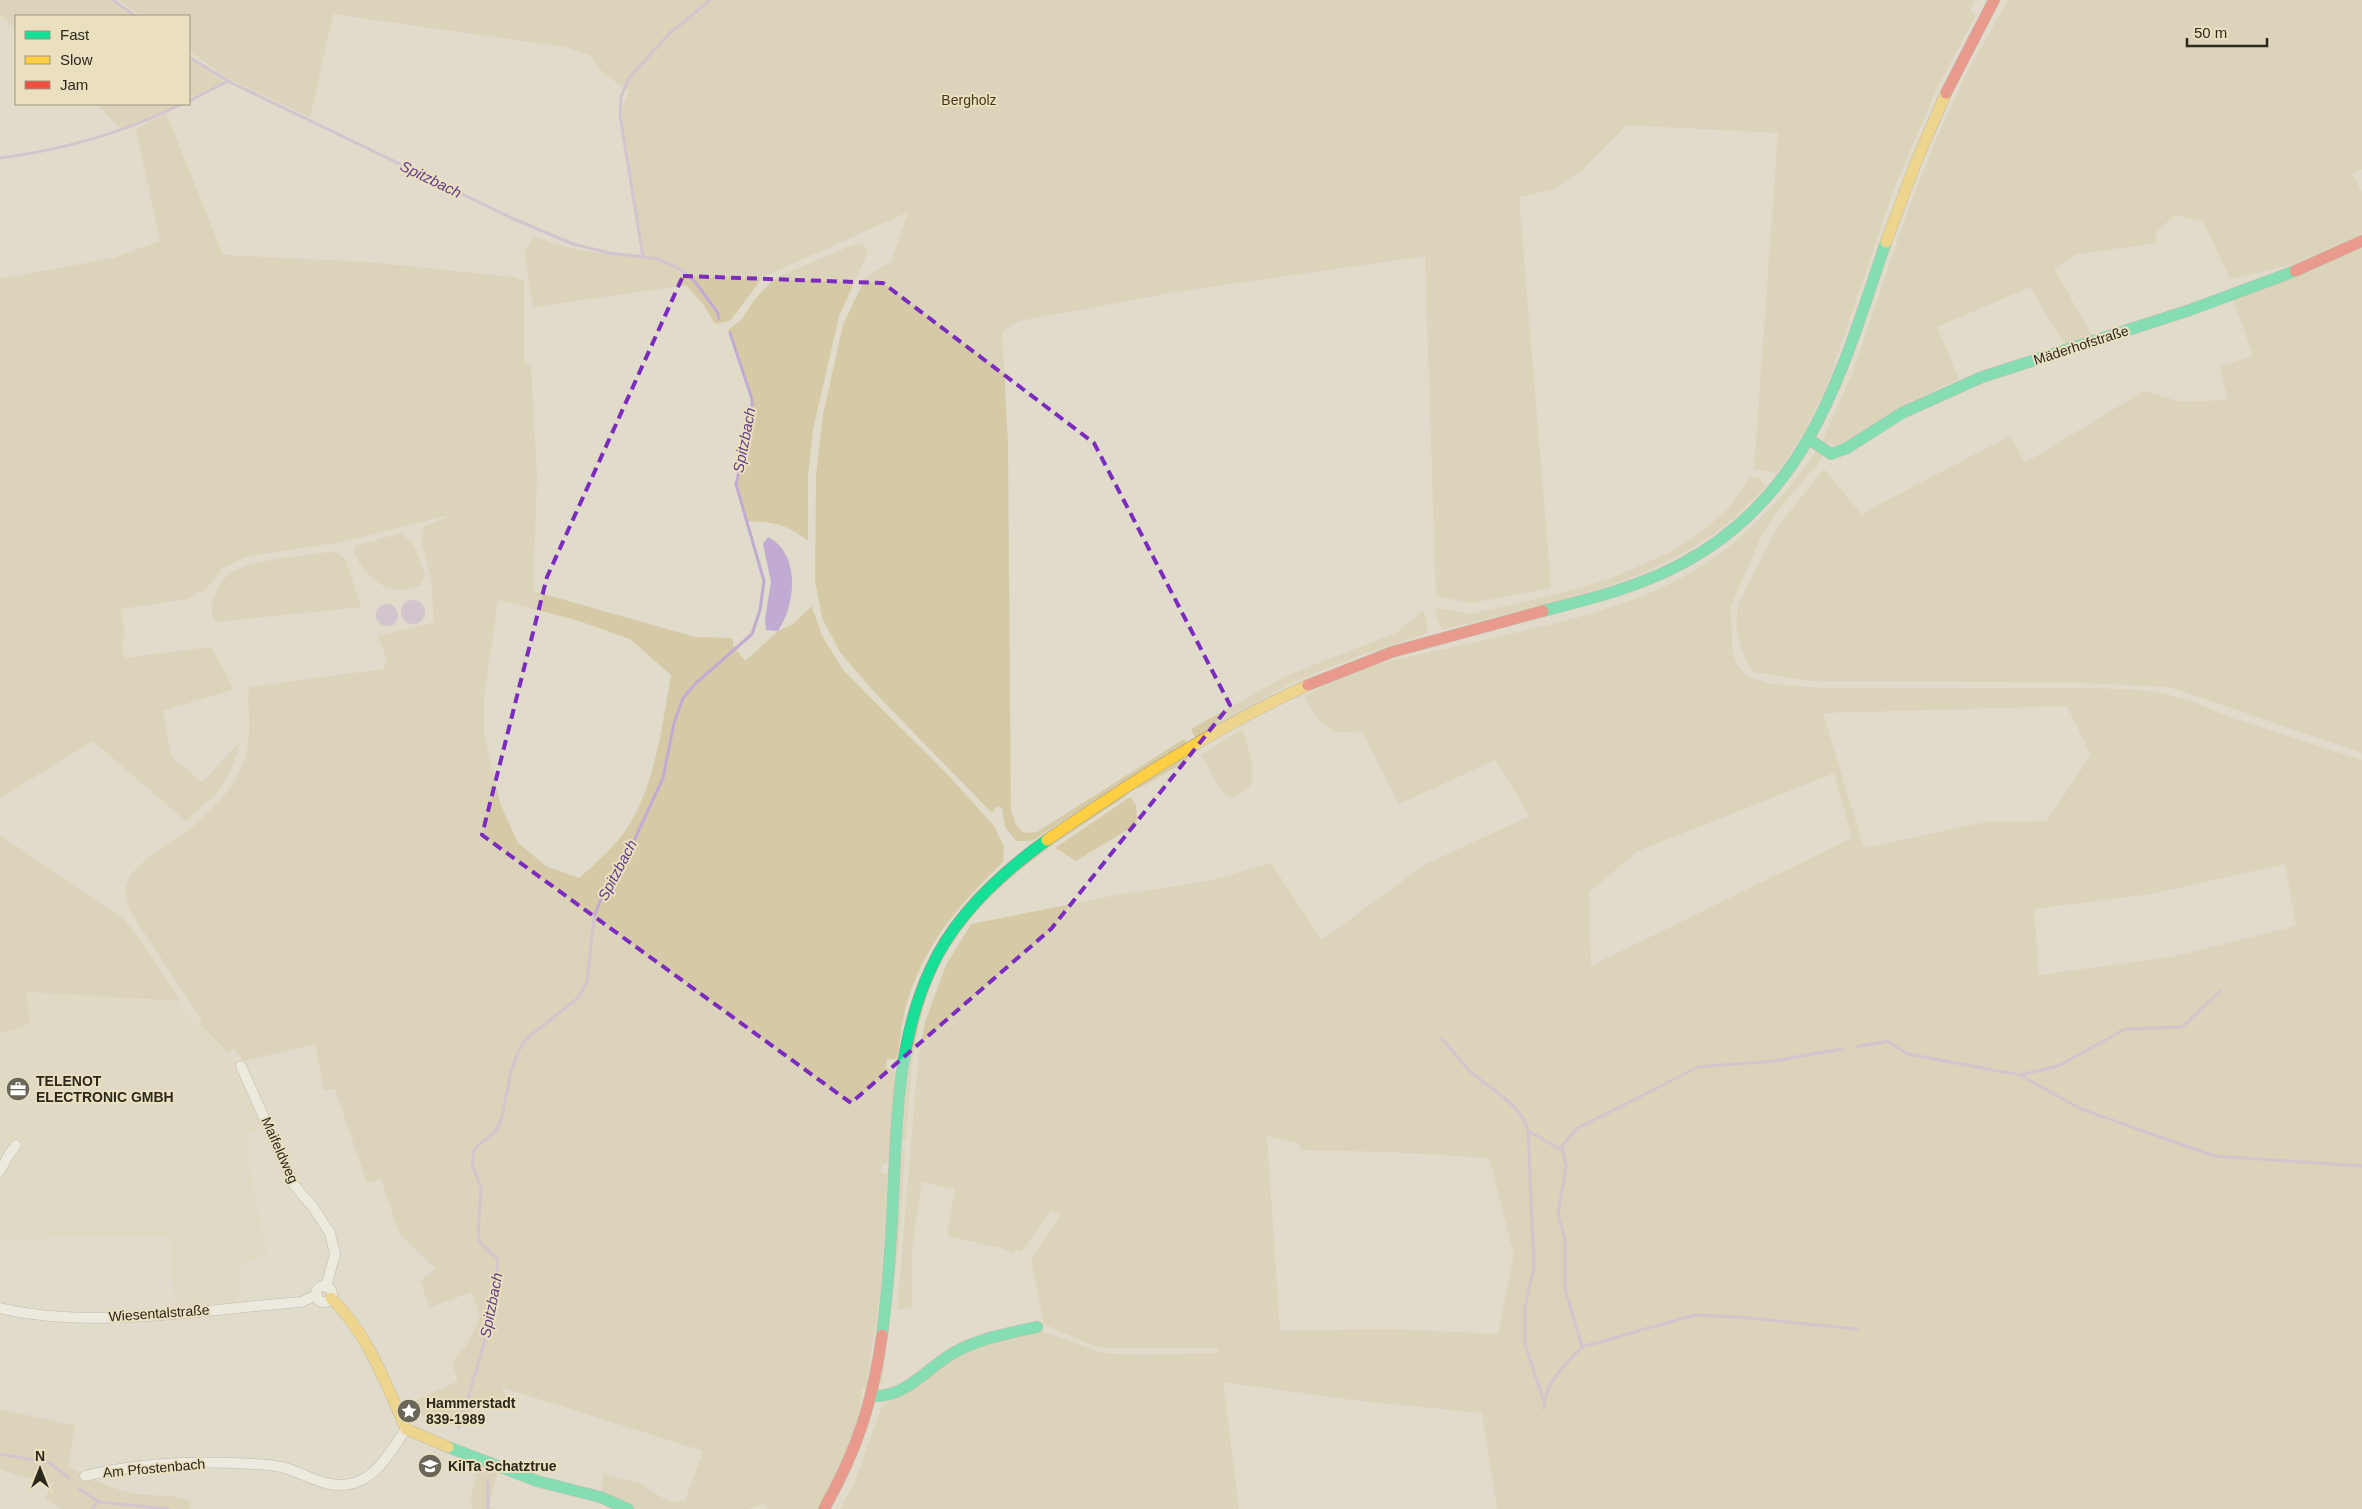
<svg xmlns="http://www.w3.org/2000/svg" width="2362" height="1509" font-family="Helvetica,sans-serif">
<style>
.built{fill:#e0d7bb}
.green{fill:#d6caa6;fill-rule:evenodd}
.water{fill:#c2abd3}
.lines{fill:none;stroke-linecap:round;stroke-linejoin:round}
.stream{stroke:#c2abd3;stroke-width:3}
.street-casing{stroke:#979487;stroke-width:11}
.fast-casing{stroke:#979487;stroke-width:12}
.slow-casing{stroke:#979487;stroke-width:12}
.jam-casing{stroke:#979487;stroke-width:12}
.street{stroke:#fafaf7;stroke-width:10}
.fast{stroke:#16e098;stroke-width:11}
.slow{stroke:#ffcf43;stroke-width:11}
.jam{stroke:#f24e42;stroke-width:11}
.marked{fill:none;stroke:#7b2cbf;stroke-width:4;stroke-dasharray:10 6;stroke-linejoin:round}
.labels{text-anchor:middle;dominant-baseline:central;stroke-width:4;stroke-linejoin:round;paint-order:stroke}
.park-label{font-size:14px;fill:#443a19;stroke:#eae0c0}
.street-label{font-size:14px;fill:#2b281c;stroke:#eae0c0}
.poi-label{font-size:14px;font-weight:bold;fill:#2b281c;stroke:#eae0c0;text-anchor:start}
.water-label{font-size:15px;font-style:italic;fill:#633a88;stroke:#eae0c0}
</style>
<rect width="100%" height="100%" fill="#e0dbca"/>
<polygon class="built" points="27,992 175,1002 239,1067 266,1125 246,1135 249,1166 267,1255 242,1264 238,1305 175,1311 170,1235 0,1238 0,1175 4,1161 0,1151 0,1034 29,1024"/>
<g class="green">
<polygon points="0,0 111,0 133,16 16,16 16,29 0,14"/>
<polygon points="118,0 1974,0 1970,11 1976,15 1938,86 1895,186 1827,386 1803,434 1777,473 1754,469 1778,133 1626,125 1580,172 1551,190 1519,197 1551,588 1471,603 1436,596 1425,256 1181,291 1019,321 1002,331 1008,443 1011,810 1016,825 1024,833 1037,832 1184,739 1187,742 1032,841 1016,841 1005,827 1002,808 997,806 992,813 875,693 840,652 822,618 815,580 816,476 823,415 843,325 866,276 891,262 908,212 763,277 730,321 715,324 703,304 686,285 533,307 524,252 535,237 577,250 643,257 620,115 629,91 604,74 590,55 565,47 333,14 310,117 227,78 189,51 189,16 141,16"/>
<polygon points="2008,0 2362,0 2362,169 2352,174 2362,192 2362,234 2291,265 2230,279 2203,221 2175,215 2156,232 2157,243 2077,254 2054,268 2093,338 2066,346 2030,287 1937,327 1959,380 1940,387 1847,442 1835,445 1824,442 1823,439 1851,377 1909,207 1937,138 1965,76"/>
<polygon points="189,57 223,82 189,99"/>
<polygon points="96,104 179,104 155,116 121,128"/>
<path d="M166 113 223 255 368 262 513 277 524 281V363L531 367 537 477 533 591 695 637 732 638 734 647 745 661 778 631 793 624 812 606 822 636 844 671 949 776 994 826 1004 847 1003 862C958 906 922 946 905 1010 901 1026 900 1043 897 1059H887L886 1068 896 1071 889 1161 882 1165 881 1172 888 1174 881 1287 866 1389 862 1388C860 1431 839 1473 817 1509H768L764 1504 749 1509H628L600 1497 604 1474 641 1484 669 1502 685 1501 703 1451 501 1387 507 1398 490 1408 477 1404 459 1427 423 1416 414 1401 458 1381 452 1362 466 1346 480 1318 472 1292 430 1307 420 1281 436 1269 399 1233 381 1179 367 1183 335 1089 324 1090 315 1044 243 1061 234 1048 228 1053 199 1024 202 1020 130 911C127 901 124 891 128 881 138 858 179 839 198 822 214 808 232 789 241 769 252 746 249 718 248 694L250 687 383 669 387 660 378 636 434 622 431 578 421 539 424 527 453 514 342 542 247 556 221 569 205 591 197 592 188 599 121 609 125 638 121 639 124 658 211 647 234 689 163 711 171 756 202 782 241 741 232 767 217 793 186 821 93 741 0 798V279L113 258 160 241 136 129ZM498 600 576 620 630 639 671 675C662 725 656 781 629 825 616 846 597 862 579 878L546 866 518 843 500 803 484 734V698Z"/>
<path d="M862 244 868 252 839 316 813 430 808 475V541C786 524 774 522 747 521L736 484 752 418V399L728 330 742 319 754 300 775 278 853 245Z"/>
<path d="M2362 245V753L2170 687 2060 682 1812 681 1753 672C1739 650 1733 629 1739 603L1778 526 1824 469 1862 515 1878 505 2010 436 2025 463 2144 391 2181 402 2228 400 2219 366 2253 356 2233 298Z"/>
<path d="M1817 450 1822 452V459L1777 511 1762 534 1731 606 1732 650 1737 665 1749 677 1771 684 1822 688H2091L2139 690 2166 694 2193 702 2232 718 2362 760V1509H1497L1482 1413 1361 1401 1223 1382 1239 1509H840L854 1484 882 1406 926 1379 956 1354 1011 1336 1042 1331 1102 1353 1138 1355 1219 1353 1217 1348H1108L1094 1346 1044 1324 1031 1258 1061 1215 1051 1211 1021 1252 1016 1250 1013 1253 1002 1248 947 1236 955 1189 922 1182 912 1250V1308L897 1310 918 1060 925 1022 946 965 971 924 1117 895 1208 881 1271 863 1322 940 1424 865 1530 816 1495 760 1399 804 1362 731 1335 732 1316 717 1305 696C1319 689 1334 680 1349 674 1385 660 1425 654 1463 645 1530 629 1600 616 1663 587 1727 558 1778 507 1817 450ZM2067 706 2091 755 2047 821 1986 822 1864 848 1823 713ZM1834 773 1852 838 1591 966 1589 892 1638 851ZM2285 864 2296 926 2172 957 2039 975 2034 909 2151 894ZM1267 1136 1300 1144V1150L1392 1152 1489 1158 1514 1255 1498 1334 1387 1329 1280 1331Z"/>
<path d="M1749 478H1758L1766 486C1747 506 1727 526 1703 541 1626 592 1531 607 1442 630L1436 617 1437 608 1471 614 1558 594 1607 580 1639 566 1669 553 1699 534 1727 510Z"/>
<path d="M400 533 413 543 425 575 421 585C410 590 397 591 386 587 375 583 349 558 356 546Z"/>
<path d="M335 551 346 560 361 607 216 622C210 613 211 606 215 596 217 590 221 581 227 576 247 559 307 556 335 551Z"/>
<polygon points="1422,611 1426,616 1428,633 1359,656 1291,683 1195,738 1191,729 1288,675 1396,633"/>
<path d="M1242 729C1247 743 1259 776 1248 788 1245 792 1238 795 1234 797L1224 794 1201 755Z"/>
<polygon points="1193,753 1195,756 1138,789 1138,787"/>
<path d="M1124 794 1126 796C1034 858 945 908 919 1025 910 1063 909 1103 906 1141H902L910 1057 917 1022 927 989 958 930 1007 877Z"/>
<polygon points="1130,797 1136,805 1137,824 1076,861 1055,848"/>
<polygon points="0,835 124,919 148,951 180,1001 27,992 29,1024 0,1034"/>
<polygon points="902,1149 905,1150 899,1240 882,1384 880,1383 897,1239"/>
<path d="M0 1409 75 1426 68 1466C88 1478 113 1490 137 1494 156 1497 174 1493 191 1502L189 1509H61L45 1498 53 1483 19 1476 0 1469Z"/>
<polygon points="478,1465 498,1471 489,1507 498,1509 472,1509 471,1499"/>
</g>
<g class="water">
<path d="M768 537C801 554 796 605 778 631L766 630 765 619 771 582 763 544Z"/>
<circle cx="413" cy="612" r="12"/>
<circle cx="387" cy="615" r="11"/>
</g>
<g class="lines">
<g class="stream">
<polyline points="113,0 135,16"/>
<polyline points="189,57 228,81 514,219 573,244 610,253 659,259 683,271 696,283 718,313 719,319"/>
<polyline points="189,101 228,81"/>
<path d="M0 158C63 150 125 132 182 104"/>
<polyline points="643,257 620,115 621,97 629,78 669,34 710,0"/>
<path d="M1442 1039C1453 1051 1462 1064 1473 1074 1492 1090 1523 1106 1528 1131L1562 1150"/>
<polyline points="1856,1047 1888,1041 1908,1054 2020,1075 2081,1109 2214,1156 2362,1166"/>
<polyline points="2020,1075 2058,1066 2125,1029 2182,1027 2220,991"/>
<polyline points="1528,1131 1534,1267 1525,1307 1525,1344 1543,1399"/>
<polyline points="1582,1347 1694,1315 1740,1317 1857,1329"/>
<path d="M1544 1409C1543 1385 1566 1363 1582 1347L1565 1289V1241L1558 1213 1566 1167 1562 1146 1576 1129 1698 1067 1773 1061 1842 1049"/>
<path d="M459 1427C475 1372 496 1316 498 1259L480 1243 478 1234 481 1188 472 1164 475 1148 496 1131 502 1117 511 1071 519 1050 527 1038 578 998 587 982 594 917 604 892 628 854 663 778 674 723 683 698 696 683 752 634 760 610 764 581 736 484 752 418V399L730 333"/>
<polyline points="0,1454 50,1463 69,1478"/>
<polyline points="488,1481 488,1509"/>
<polyline points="79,1489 99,1502 168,1509"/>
<polyline points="92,1509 98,1502"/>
</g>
<g class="street-casing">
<g id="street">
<polyline points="241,1066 294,1185 313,1207 330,1233 335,1254 326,1287"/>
<polyline points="0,1171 8,1156 16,1145"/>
<circle cx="324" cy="1294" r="8"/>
<path d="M0 1308C91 1330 207 1309 301 1302L317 1295"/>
<path d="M85 1476C133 1464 186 1461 236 1463 250 1464 267 1464 281 1467 307 1473 326 1491 354 1483 378 1476 392 1449 406 1429"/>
</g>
</g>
<g class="fast-casing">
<g id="fast">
<polyline points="1810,440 1831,454 1847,448 1902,413 1982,377 2190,310 2295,271"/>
<path d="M1543 611C1590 599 1639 587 1683 563 1811 494 1842 370 1886 242"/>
<path d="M882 1335C888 1289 891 1244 893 1198 897 1121 897 1040 931 968 955 915 1001 873 1047 840"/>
<path d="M872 1396C907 1398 927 1367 955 1352 981 1338 1009 1333 1037 1327"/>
<polyline points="448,1447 537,1481 600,1497 628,1509"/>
</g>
</g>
<g class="slow-casing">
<g id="slow">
<polyline points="1886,242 1916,162 1946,93"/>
<path d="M1047 840C1130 783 1216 727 1308 685"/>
<path d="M331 1298C368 1334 385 1382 406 1429L448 1447"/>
</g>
</g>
<g class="jam-casing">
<g id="jam">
<polyline points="1946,93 1994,0"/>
<polyline points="2295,271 2362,241"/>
<polyline points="1308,685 1392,652 1543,611"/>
<path d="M824 1509C857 1450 873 1402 882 1335"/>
</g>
</g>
<use href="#street" class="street"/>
<use href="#fast" class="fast"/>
<use href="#slow" class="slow"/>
<use href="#jam" class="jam"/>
</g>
<path d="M0 0H2362V1509H0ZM683 276 883 283 1094 443 1230 705 1051 929 851 1103 482 835 547 577Z" fill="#e0dbca" fill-opacity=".55" fill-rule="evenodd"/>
<path class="marked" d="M683 276 883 283 1094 443 1230 705 1051 929 851 1103 482 835 547 577Z"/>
<defs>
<g id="office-disc" transform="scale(1.25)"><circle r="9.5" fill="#6a6759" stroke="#eae0c0"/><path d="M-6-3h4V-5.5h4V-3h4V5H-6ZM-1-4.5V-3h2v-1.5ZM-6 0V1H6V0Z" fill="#fff"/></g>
<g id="sight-disc" transform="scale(1.25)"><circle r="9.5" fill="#6a6759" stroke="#eae0c0"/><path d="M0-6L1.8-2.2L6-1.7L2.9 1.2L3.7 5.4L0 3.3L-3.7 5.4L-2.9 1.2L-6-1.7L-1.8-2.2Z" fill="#fff"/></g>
<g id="school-disc" transform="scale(1.25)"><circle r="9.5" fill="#6a6759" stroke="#eae0c0"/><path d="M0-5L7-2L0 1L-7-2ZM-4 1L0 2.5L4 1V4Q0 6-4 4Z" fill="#fff"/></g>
</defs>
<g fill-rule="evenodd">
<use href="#office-disc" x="18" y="1089"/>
<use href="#sight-disc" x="409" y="1411"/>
<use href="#school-disc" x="430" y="1466"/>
</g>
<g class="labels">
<g class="park-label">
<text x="969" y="100">Bergholz</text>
</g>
<g class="street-label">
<text transform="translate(2081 345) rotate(-18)">Mäderhofstraße</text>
<text transform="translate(280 1150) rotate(66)">Maifeldweg</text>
<text transform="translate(159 1313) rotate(-4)">Wiesentalstraße</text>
<text transform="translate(154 1468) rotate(-5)">Am Pfostenbach</text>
</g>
<g class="poi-label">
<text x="36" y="1081">TELENOT<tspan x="36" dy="16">ELECTRONIC GMBH</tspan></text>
<text x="426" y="1403">Hammerstadt<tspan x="426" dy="16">839-1989</tspan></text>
<text x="448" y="1466">KiITa Schatztrue</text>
</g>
<g class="water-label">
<text transform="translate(431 179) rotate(26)">Spitzbach</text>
<text transform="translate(744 440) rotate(-79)">Spitzbach</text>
<text transform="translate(617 870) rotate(-62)">Spitzbach</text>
<text transform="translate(491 1305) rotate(-79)">Spitzbach</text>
</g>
</g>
<rect x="15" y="15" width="175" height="90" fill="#eae0c0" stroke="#9e967e"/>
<rect x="25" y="31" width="25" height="8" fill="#16e098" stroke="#9e967e"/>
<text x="60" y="40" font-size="15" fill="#2b281c">Fast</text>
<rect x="25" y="56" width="25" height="8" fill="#ffcf43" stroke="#9e967e"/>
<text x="60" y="65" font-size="15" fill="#2b281c">Slow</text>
<rect x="25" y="81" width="25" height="8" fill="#f24e42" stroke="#9e967e"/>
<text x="60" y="90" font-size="15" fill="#2b281c">Jam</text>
<g transform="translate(40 1469)" stroke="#eae0c0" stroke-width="4" paint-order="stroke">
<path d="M0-4L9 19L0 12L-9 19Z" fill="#2b281c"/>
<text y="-8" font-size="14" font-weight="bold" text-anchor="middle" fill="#2b281c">N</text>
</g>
<path d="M2187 38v8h80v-8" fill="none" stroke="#2b281c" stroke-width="2.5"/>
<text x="2194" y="38" font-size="15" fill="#2b281c" stroke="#eae0c0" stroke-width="4" paint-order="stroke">50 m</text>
</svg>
